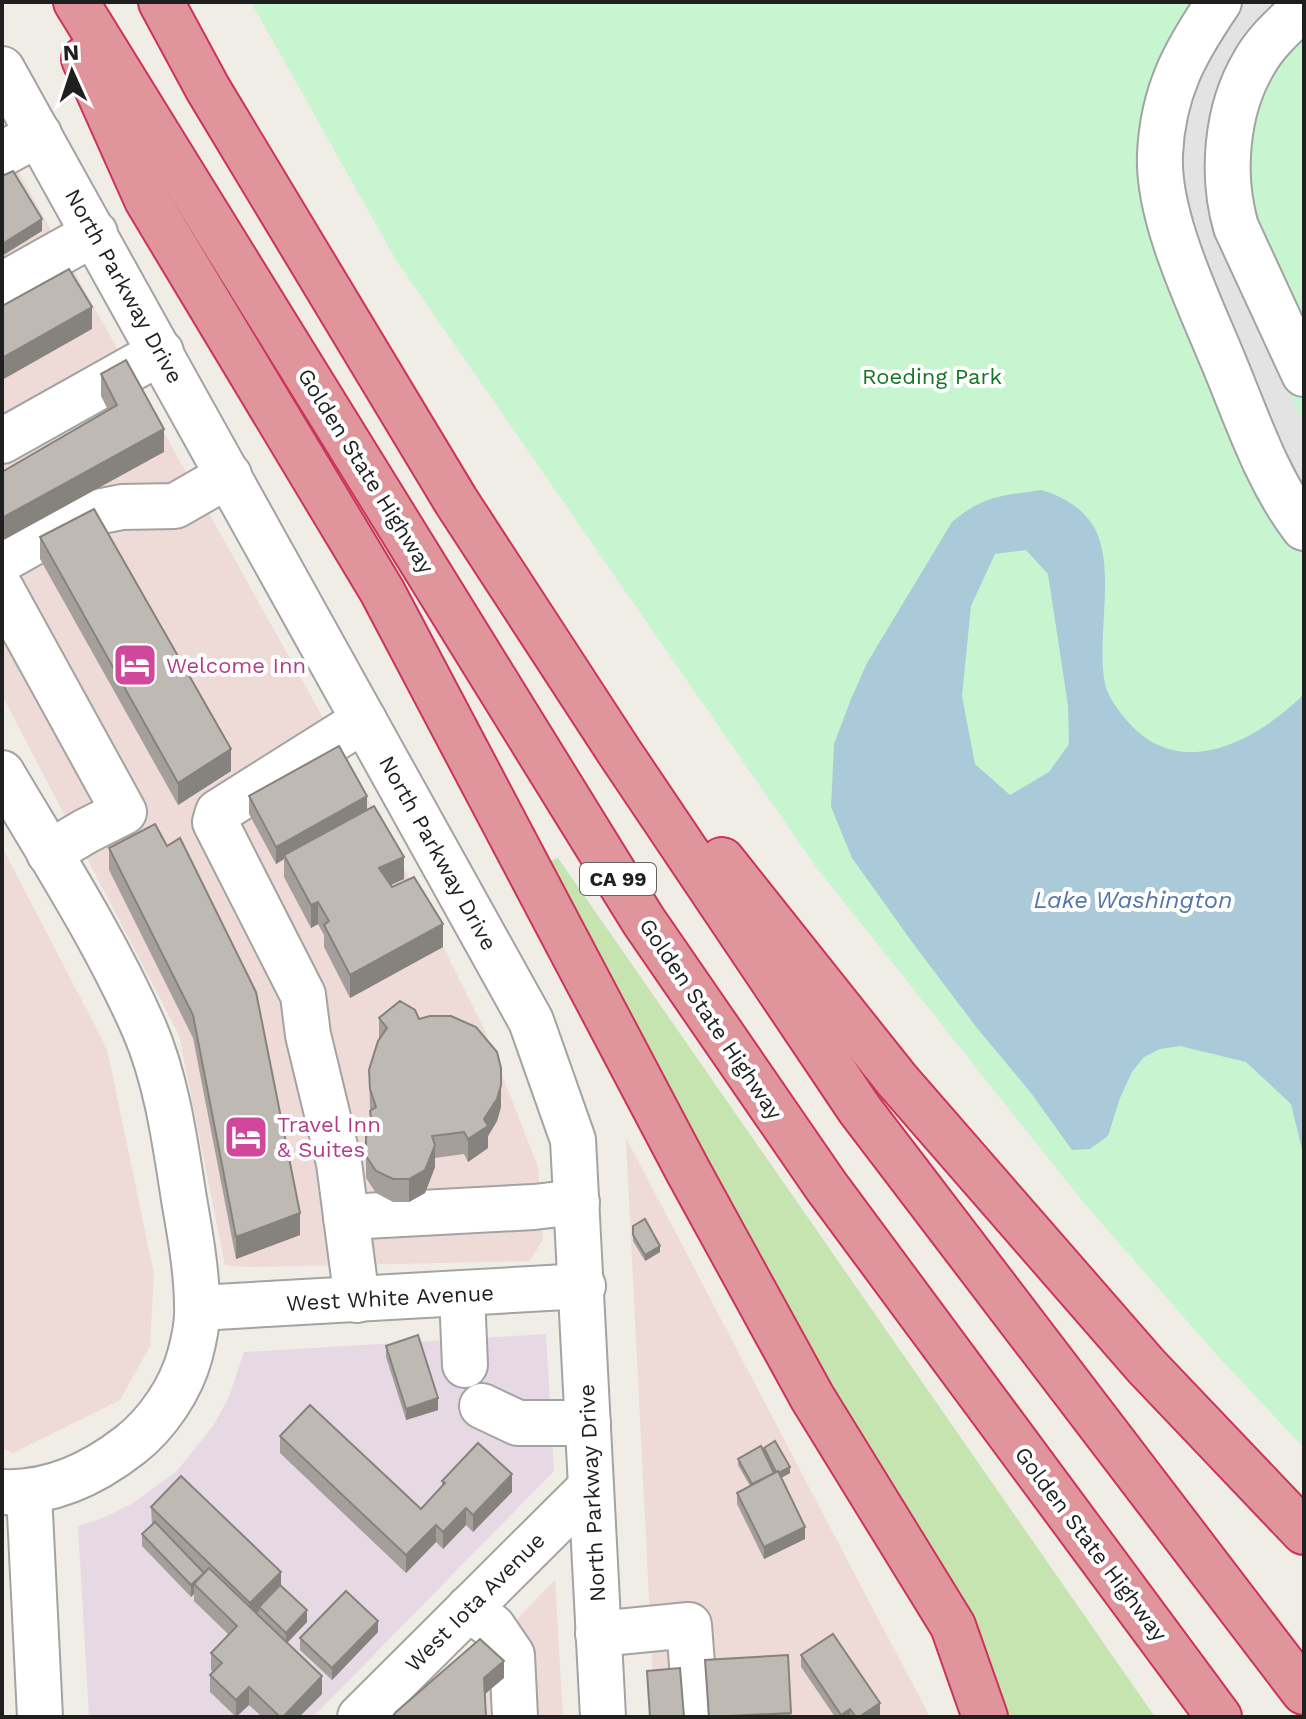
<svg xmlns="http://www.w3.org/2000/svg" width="1306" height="1719" font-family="'Work Sans',sans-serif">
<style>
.commercial{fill:#eedad7}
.industrial{fill:#e7d9e3}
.grass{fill:#c5e4b0}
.park{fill:#c7f5cf}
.parking{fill:#e3e3e3}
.water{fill:#aacad9;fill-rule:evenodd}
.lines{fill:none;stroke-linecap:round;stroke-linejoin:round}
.minor-casing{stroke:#a3a3a3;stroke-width:48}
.highway-casing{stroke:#cc3459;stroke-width:48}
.minor{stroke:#fff;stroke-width:44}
.highway{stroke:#df959b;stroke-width:44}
.wall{fill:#a49f9a}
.shaded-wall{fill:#86827d}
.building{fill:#bfb9b3;stroke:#86827d;stroke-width:2}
.labels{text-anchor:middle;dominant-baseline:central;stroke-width:8;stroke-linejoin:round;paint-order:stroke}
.shield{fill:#fff;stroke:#626262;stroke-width:2}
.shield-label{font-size:20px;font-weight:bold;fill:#1f1f1f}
.street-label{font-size:22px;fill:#1f1f1f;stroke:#fff}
.park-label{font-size:22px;fill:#157527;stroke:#fff}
.hotel-label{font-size:22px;fill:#b23c85;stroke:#fff;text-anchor:start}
.water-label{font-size:24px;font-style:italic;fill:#5375a7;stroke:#fff}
</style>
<rect width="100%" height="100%" fill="#efede6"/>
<g class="commercial">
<polygon points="2,142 380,820 484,1029 538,1167 543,1240 529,1261 249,1267 225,1265 179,1035 2,695"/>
<polygon points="2,847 107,1049 154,1274 150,1346 120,1400 13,1453 2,1448"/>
<polygon points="626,1138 865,1594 930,1717 655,1717"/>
<polygon points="555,1580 563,1717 421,1717 480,1657"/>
</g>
<polygon class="industrial" points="546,1334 554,1471 313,1717 89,1717 78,1526 103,1518 133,1503 176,1472 213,1426 229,1397 244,1352"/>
<polygon class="grass" points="558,858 1155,1717 997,1717 527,869"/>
<polygon class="park" points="251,2 1304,2 1304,1448 1215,1353 1084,1203 816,867 396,260"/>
<polygon class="parking" points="1244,2 1289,2 1268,23 1226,246 1304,427 1304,498 1202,265 1184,188 1183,131 1189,93 1215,40"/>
<path class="water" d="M1041 490C1063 496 1087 510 1097 533 1115 577 1096 637 1105 684 1108 698 1121 714 1130 724 1183 782 1259 739 1304 694V1158L1291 1104 1246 1062 1180 1046 1160 1049 1144 1057 1132 1072 1120 1098 1108 1136 1090 1149 1072 1150 1031 1093 977 1028 912 942 852 858 831 807 834 744 851 699 867 663 952 522C984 495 1002 496 1041 490ZM1026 550 1048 574 1068 706 1069 744 1049 772 1010 795 975 764 962 696 971 606 995 554Z"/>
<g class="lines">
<g class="minor-casing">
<g id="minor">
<path d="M1219 2C1185 52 1163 91 1160 154 1157 218 1200 304 1224 363 1247 418 1267 480 1304 528"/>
<path d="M1304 7C1286 24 1266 41 1254 63 1226 110 1221 175 1236 227L1304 374"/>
<polyline points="2,69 531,1021 573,1140 603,1717"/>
<polyline points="2,154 39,134"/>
<polyline points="2,285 95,233"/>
<polyline points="2,441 161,352"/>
<polyline points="2,560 82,515 122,507 175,506 229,475"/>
<polyline points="2,590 124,812 86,831 49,853"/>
<path d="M2 773C51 856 105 939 144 1028 167 1081 175 1142 184 1199 190 1234 197 1272 197 1307 198 1323 194 1340 190 1355 181 1389 157 1424 130 1445 93 1474 50 1494 2 1492"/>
<polyline points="346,1217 534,1207 577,1202"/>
<polyline points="462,1294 465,1365"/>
<polyline points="357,1300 339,1163 308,1035 303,995 215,822 218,812 364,720"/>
<polyline points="198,1308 583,1286"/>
<polyline points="482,1406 518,1423 588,1423"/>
<polyline points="29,1493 40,1717"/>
<polyline points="469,1608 493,1627 512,1655 515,1717"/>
<polyline points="598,1634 689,1625 696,1717"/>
<polyline points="360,1717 591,1487"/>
</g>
</g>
<g class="highway-casing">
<g id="highway">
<polyline points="76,2 643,920 826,1186 1219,1717"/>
<polyline points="161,2 208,89 456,501 620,753 860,1110 1304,1692"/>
<polyline points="84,59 147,200 382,591 688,1171 812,1397 953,1626 985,1717"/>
<polyline points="722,860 897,1080 1146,1366 1304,1532"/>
</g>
</g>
<use href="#minor" class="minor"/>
<use href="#highway" class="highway"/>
</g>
<g class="wall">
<polygon points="101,374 164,452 108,410 101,396"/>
<polygon points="40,537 231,771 178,805 40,559"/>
<polygon points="249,796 367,810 404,879 391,885 443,947 350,998 324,947 324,935 318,924 311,928 284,877 284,859 276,864 249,814"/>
<polygon points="155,824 300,1235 236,1259 193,1038 109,870 109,848"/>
<polygon points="379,1018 419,1019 501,1107 497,1121 488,1136 488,1148 468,1162 464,1154 435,1158 435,1167 425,1193 409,1202 393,1202 376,1193 366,1178 366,1137 370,1130 370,1110 369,1070 379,1039"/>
<polygon points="633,1226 660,1252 645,1261 633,1241"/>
<polygon points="386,1346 438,1410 406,1420 386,1357"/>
<polygon points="280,1436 421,1509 442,1486 442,1481 512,1492 473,1532 466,1525 443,1549 436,1542 406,1573 280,1453"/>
<polygon points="764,1448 790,1473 781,1478 805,1539 764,1559 737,1504 737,1493 750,1486 738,1465 738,1459 764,1453"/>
<polygon points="151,1507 281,1586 307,1622 287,1643 322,1694 299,1717 262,1717 249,1705 236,1717 210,1692 210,1675 213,1672 211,1670 211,1653 229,1635 194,1601 194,1594 191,1597 142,1546 142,1534 152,1525"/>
<polygon points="378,1632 332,1680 300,1650 300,1638"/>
<polygon points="788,1655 791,1717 708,1717 705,1660"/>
<polygon points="801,1655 880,1715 877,1717 835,1717 801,1667"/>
</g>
<g class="shaded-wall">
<polygon points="42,219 42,231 2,256 2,244"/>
<polygon points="92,307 92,329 2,380 2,358"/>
<polygon points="164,429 164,452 2,541 2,518"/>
<polygon points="231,749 231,771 178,805 178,783"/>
<polygon points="367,796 367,813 284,855 284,859 276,864 276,847"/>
<polygon points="404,857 404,879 379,890 379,868"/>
<polygon points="318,902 318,924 311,928 311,905"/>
<polygon points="443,924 443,947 350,998 350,975"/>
<polygon points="501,1085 501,1107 497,1121 488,1136 488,1148 468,1162 468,1139 484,1119"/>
<polygon points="435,1145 435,1167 425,1193 409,1202 409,1179"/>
<polygon points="300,1213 300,1235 236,1259 236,1237"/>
<polygon points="660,1246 660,1252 645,1261 645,1255"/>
<polygon points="438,1398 438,1410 406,1420 406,1409"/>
<polygon points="790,1467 790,1473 777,1480 777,1474"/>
<polygon points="512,1474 512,1492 473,1532 473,1515"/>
<polygon points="466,1508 466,1525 443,1549 443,1532"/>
<polygon points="436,1525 436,1542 406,1573 406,1555"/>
<polygon points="805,1527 805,1539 764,1559 764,1547"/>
<polygon points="281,1572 281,1589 259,1607 259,1611 250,1620 250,1603"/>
<polygon points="204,1573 194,1584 194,1594 191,1597 191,1585"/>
<polygon points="307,1610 307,1622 286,1644 286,1633"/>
<polygon points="378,1621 378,1632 332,1680 332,1668"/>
<polygon points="504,1661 504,1678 484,1695 484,1678"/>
<polygon points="322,1676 322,1694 299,1717 283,1717"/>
<polygon points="249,1687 249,1705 236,1717 236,1700"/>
<polygon points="880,1703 880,1715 877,1717 859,1717"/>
<polygon points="850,1709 850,1717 841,1717 841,1715"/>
</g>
<g class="building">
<polygon points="13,171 42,219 2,244 2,176"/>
<polygon points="69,269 92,307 2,358 2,306"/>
<polygon points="126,360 164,429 2,518 2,472 117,405 101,374"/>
<polygon points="94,509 231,749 178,783 40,537"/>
<polygon points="339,746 367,796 276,847 249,796"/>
<polygon points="374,806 404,857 379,868 392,887 414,877 443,924 350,975 324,925 329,921 318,902 311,905 284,855"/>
<polygon points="155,824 167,846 180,838 256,992 300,1213 236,1237 193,1015 109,848"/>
<polygon points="400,1001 415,1010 419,1019 430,1016 451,1016 476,1027 497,1052 501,1068 501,1085 497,1099 484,1119 488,1126 468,1139 464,1132 432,1136 435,1145 425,1170 409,1179 393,1179 376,1171 366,1156 366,1137 372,1125 370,1111 376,1107 370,1089 369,1070 378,1041 387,1028 379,1018"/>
<polygon points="645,1219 660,1246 645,1255 633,1235 633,1226"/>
<polygon points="418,1335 438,1398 406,1409 386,1346"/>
<polygon points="310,1405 421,1509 445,1483 442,1481 478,1443 512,1474 473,1515 466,1508 443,1532 436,1525 406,1555 280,1436"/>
<polygon points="775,1441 790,1467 779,1473 778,1471 776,1472 764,1448"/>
<polygon points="761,1446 774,1473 752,1484 738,1459"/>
<polygon points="778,1471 805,1527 764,1547 737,1493"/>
<polygon points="181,1476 281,1572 250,1603 151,1507"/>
<polygon points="155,1522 204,1573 191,1585 142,1534"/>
<polygon points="209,1568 322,1676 283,1717 280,1717 249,1687 236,1700 210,1675 222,1663 211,1653 237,1626 194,1584"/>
<polygon points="280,1585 307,1610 286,1633 259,1607"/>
<polygon points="346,1591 378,1621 332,1668 300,1638"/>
<polygon points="833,1634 880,1703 859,1717 856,1717 850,1709 841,1715 801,1655"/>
<polygon points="480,1639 504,1661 484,1678 486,1717 392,1717 396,1712"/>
<polygon points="788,1655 791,1713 709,1717 705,1660"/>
<polygon points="680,1668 684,1717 650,1717 647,1671"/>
</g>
<defs>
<g id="hotel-square" transform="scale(2.3)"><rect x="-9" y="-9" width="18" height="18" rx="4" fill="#d1479c" stroke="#fff"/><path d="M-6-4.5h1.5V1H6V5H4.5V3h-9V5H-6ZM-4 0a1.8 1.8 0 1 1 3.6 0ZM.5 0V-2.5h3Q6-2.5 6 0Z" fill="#fff"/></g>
</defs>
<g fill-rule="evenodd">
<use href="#hotel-square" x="135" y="665"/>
<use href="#hotel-square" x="246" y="1137"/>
</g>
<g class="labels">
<rect class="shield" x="580" y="863" width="76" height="32" rx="6"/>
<g class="shield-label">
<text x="618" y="879">CA 99</text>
</g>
<g class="street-label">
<text transform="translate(124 286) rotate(61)">North Parkway Drive</text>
<text transform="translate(366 471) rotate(58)">Golden State Highway</text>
<text transform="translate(438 853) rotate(61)">North Parkway Drive</text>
<text transform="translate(711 1019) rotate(56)">Golden State Highway</text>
<text transform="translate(390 1298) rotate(-3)">West White Avenue</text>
<text transform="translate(592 1493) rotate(-93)">North Parkway Drive</text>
<text transform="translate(1091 1544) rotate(53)">Golden State Highway</text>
<text transform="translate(475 1602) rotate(-45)">West Iota Avenue</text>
</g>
<g class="park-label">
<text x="932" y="376">Roeding Park</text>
</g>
<g class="hotel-label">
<text x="166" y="665">Welcome Inn</text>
<text x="277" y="1124">Travel Inn<tspan x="277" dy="25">&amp; Suites</tspan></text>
</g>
<g class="water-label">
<text x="1133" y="900">Lake Washington</text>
</g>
</g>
<rect width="1306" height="1719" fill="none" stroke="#1f1f1f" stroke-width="8"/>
<g transform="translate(72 72) rotate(357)" stroke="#ffffff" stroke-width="6" paint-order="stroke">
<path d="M0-6L14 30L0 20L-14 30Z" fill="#1f1f1f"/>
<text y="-12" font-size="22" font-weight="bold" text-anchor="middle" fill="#1f1f1f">N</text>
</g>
</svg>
